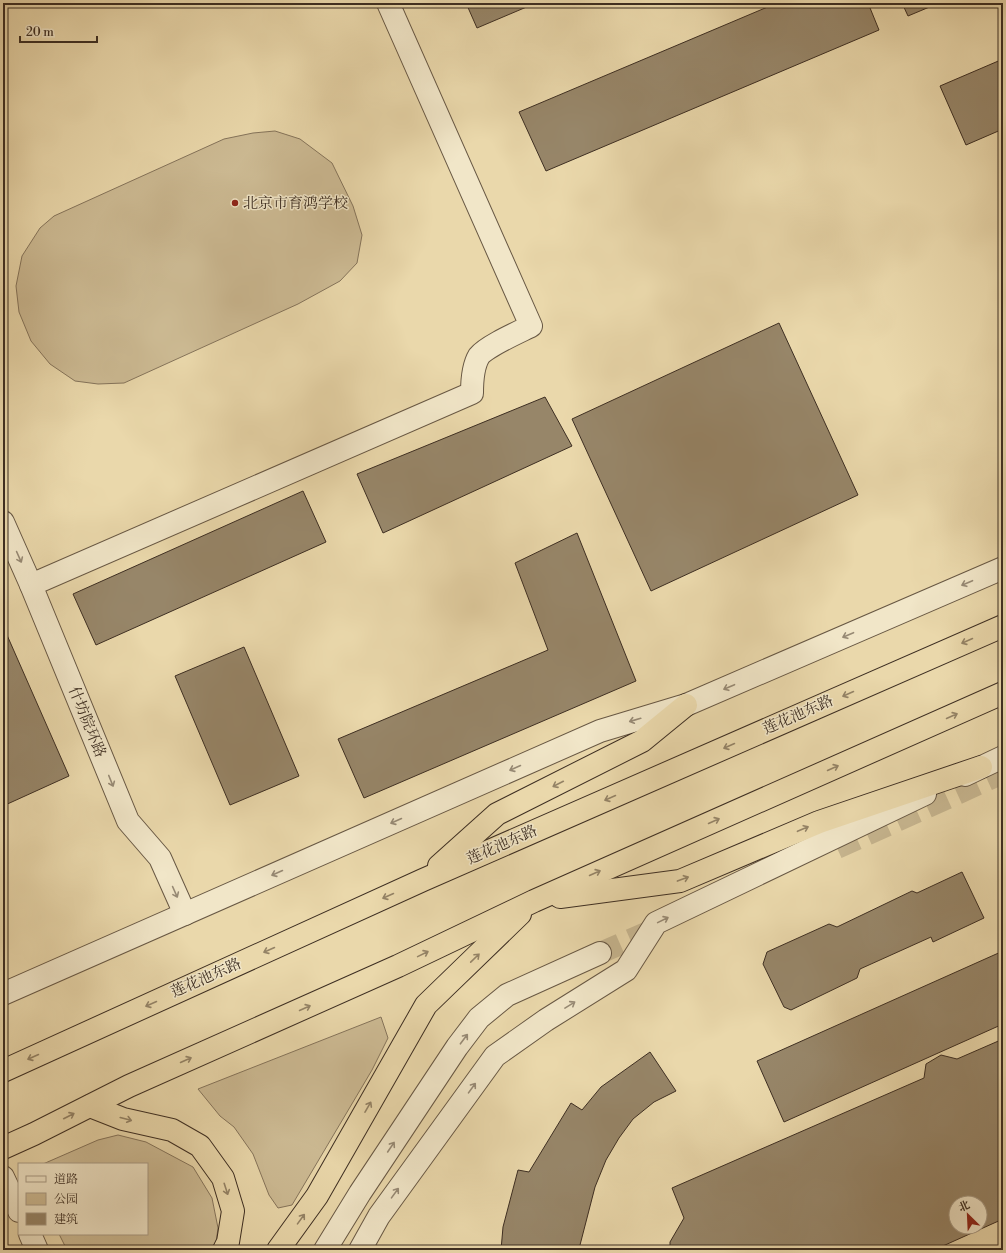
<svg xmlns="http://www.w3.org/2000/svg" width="1006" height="1253" font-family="'Libre Bodoni','Noto Serif SC',serif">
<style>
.green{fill:#cdbb94;stroke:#85745b}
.building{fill:#978669;stroke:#3d2e22;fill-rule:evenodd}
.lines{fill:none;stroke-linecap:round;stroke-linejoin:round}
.minor-tunnel{stroke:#c7b690;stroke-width:22;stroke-dasharray:22 11;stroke-linecap:butt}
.minor-casing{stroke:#685844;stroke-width:24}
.highway-casing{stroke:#3d2e22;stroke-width:24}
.minor{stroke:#f1e6c8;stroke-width:22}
.highway{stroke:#ead8ab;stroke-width:22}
.oneway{stroke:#978a75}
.oneway2{stroke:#948366}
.poi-dot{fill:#8f2418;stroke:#f1e6c8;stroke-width:1.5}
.labels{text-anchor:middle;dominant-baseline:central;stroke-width:3;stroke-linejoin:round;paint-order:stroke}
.poi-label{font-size:15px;fill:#3d2e22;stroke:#f1e6c8;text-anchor:start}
.street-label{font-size:15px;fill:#3d2e22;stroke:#f1e6c8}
</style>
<rect width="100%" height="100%" fill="#ead8ab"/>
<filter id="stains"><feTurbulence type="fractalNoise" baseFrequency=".005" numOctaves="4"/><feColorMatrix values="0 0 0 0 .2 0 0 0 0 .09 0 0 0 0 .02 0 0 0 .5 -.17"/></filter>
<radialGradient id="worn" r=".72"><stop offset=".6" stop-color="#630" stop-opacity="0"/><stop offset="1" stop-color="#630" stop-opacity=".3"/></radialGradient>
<g class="green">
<polygon points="275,131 300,139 332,163 353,206 362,235 357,263 340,281 298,304 124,383 98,384 75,381 50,364 31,341 19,312 16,286 22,256 40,228 54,216 224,139 253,133"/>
<polygon points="381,1017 388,1038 372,1070 292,1205 278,1208 269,1195 253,1154 234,1127 220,1116 198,1089"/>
<polygon points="118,1135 146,1142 193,1167 212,1198 218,1228 215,1250 67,1250 59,1234 147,1234 147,1164 43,1164 98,1140"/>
</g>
<g class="building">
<polygon points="466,3 536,3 477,28"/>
<polygon points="777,3 868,3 879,30 546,171 519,112"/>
<polygon points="902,3 939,3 908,16"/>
<polygon points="1003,59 1003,129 966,145 940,86"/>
<polygon points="779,323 858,495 651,591 572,419"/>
<polygon points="545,397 572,446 383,533 357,474"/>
<polygon points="303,491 326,542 96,645 73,594"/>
<polygon points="577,533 636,681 364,798 338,739 548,650 515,563"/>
<polygon points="3,626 69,776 3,806"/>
<polygon points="244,647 299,776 230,805 175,676"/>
<polygon points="962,872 984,918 933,942 931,937 860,969 857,978 791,1010 784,1007 763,964 767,952 829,924 837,927 912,891 917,893"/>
<polygon points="1003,951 1003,1024 784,1122 757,1061"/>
<path d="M1003 1039V1219L934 1250H670V1242L684 1218 672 1188 924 1078 926 1064 941 1055 957 1059ZM956 1203H980V1227H956Z"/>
<polygon points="650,1052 676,1091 654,1102 633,1119 619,1138 606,1160 595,1187 580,1245 580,1250 501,1250 503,1227 518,1170 529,1172 571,1103 582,1110 601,1087"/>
</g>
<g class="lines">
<g class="minor-tunnel">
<polyline points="837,848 1003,773"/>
<polyline points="600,953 660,927"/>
</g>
<g class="minor-casing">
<g id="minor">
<polyline points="3,522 31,585 128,821 160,858 185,914"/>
<path d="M31 585 472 393C472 382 473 366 479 356 487 346 519 332 531 326L388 3"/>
<polyline points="965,775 1003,757"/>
<polyline points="3,994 600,731 686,705 1003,568"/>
<polyline points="3,1177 19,1211"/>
<polyline points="30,1234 37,1250"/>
<polyline points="325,1250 360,1193 457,1047 479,1018 507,995 600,953"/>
<polyline points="360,1250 379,1216 495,1056 546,1020 626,970 656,923 925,794"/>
</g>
</g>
<g class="highway-casing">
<g id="highway">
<polyline points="439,866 497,814 642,741 686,705"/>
<polyline points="560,897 680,881 819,822 981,767"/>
<polyline points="3,1071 423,880 1003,626"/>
<polyline points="90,1106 123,1119 172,1130 200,1146 223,1178 233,1211 228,1242 224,1250"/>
<polyline points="3,1148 34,1134 129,1086 398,966 534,901 1003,693"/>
<polyline points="278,1250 317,1196 426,1005 520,914"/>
</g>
</g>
<use href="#minor" class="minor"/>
<use href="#highway" class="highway"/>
</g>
<defs><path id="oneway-shaft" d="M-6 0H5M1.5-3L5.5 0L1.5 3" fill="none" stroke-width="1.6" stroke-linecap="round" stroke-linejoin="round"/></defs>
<g class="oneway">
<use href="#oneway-shaft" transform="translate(19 557) rotate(66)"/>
<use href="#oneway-shaft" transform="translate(967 583) rotate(157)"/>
<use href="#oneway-shaft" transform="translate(848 635) rotate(157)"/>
<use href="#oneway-shaft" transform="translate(729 687) rotate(157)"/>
<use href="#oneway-shaft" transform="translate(635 720) rotate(164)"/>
<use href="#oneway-shaft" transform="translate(515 768) rotate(156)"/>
<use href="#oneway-shaft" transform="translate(111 781) rotate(68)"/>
<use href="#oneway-shaft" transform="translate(396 821) rotate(156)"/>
<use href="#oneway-shaft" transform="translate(277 873) rotate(156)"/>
<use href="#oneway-shaft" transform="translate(175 892) rotate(66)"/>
<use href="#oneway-shaft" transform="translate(663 920) rotate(-26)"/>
<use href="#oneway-shaft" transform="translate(570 1005) rotate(-32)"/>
<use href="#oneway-shaft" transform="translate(464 1039) rotate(-53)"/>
<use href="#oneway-shaft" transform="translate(472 1088) rotate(-54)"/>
<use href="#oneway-shaft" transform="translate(391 1147) rotate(-56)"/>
<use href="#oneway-shaft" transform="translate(395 1193) rotate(-54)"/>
</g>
<g class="oneway2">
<use href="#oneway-shaft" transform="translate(967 641) rotate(156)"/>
<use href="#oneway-shaft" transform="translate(848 694) rotate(156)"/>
<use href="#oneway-shaft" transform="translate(952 716) rotate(-24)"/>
<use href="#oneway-shaft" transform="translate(729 746) rotate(156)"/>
<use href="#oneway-shaft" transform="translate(833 768) rotate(-24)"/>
<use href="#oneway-shaft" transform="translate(558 784) rotate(153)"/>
<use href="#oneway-shaft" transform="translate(610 798) rotate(156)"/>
<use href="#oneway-shaft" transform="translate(714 821) rotate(-24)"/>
<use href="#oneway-shaft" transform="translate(803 829) rotate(-23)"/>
<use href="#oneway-shaft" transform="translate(595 873) rotate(-24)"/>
<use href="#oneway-shaft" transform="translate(683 879) rotate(-20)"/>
<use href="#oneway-shaft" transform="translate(388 896) rotate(156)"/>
<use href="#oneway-shaft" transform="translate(269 950) rotate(156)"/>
<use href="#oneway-shaft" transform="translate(423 954) rotate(-26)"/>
<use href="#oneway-shaft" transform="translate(475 958) rotate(-44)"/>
<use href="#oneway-shaft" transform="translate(151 1004) rotate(156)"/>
<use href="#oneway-shaft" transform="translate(305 1008) rotate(-24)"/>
<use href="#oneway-shaft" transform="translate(33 1057) rotate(156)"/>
<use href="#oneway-shaft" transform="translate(186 1060) rotate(-24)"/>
<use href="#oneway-shaft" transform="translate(368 1107) rotate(-60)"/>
<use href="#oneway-shaft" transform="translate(69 1116) rotate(-27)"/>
<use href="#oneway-shaft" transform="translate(126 1119) rotate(15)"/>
<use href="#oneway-shaft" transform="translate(226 1189) rotate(72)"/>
<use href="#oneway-shaft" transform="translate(301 1219) rotate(-54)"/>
</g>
<circle class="poi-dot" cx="235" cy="203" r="4"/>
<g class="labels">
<g class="poi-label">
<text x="243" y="203">北京市育鸿学校</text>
</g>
<g class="street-label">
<text transform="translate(798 715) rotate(-24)">莲花池东路</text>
<text transform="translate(87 722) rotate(68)">什坊院环路</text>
<text transform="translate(502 845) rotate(-24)">莲花池东路</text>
<text transform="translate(206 978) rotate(-24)">莲花池东路</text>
</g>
</g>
<rect width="1006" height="1253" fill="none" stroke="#ead8ab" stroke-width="16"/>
<rect x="4" y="4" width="998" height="1245" fill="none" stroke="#3d2e22" stroke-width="2"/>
<rect x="8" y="8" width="990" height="1237" fill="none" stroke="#3d2e22"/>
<rect x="18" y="1163" width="130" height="72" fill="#f1e6c8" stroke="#a99c86"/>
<rect x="26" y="1176" width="20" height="6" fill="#f1e6c8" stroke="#a99c86"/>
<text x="54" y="1183" font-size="12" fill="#3d2e22">道路</text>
<rect x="26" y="1193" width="20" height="12" fill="#cdbb94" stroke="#a99c86"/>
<text x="54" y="1203" font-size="12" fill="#3d2e22">公园</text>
<rect x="26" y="1213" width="20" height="12" fill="#978669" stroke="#a99c86"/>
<text x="54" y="1223" font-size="12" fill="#3d2e22">建筑</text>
<g transform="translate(968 1215) rotate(336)"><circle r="19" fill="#f1e6c8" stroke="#a99c86"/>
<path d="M0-3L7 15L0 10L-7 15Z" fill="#8f2418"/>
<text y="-6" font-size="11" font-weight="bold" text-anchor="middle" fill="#3d2e22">北</text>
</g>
<path d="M20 36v6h77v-6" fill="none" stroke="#3d2e22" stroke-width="2"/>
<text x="26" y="36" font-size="12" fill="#3d2e22" stroke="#f1e6c8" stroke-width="3" paint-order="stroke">20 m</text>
<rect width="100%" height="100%" filter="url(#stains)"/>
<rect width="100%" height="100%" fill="url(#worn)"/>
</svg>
